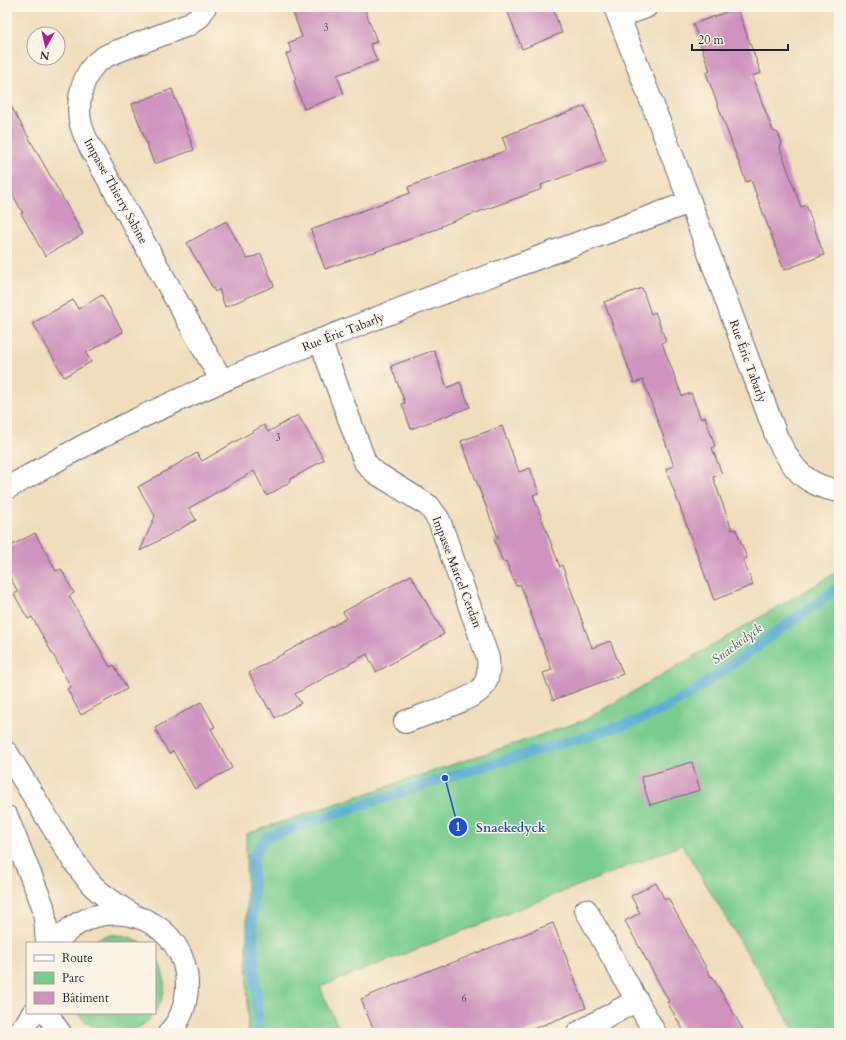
<svg xmlns="http://www.w3.org/2000/svg" width="846" height="1040" font-family="Cardo,serif">
<style>
.green{fill:#78cc8f;stroke:#4d7765}
.lines{fill:none;stroke-linecap:round;stroke-linejoin:round}
.stream{stroke:#58aed4;stroke-width:10}
.building{fill:#ce93be}
.minor-casing{stroke:#6a6368;stroke-width:24}
.tertiary-casing{stroke:#6a6368;stroke-width:24}
.minor{stroke:#fff;stroke-width:22}
.tertiary{stroke:#fff;stroke-width:22}
.labels{text-anchor:middle;dominant-baseline:central;stroke-width:3;stroke-linejoin:round;paint-order:stroke}
.number-label{font-size:10px;fill:#4d3e5c}
.street-label{font-size:12px;fill:#22223b;stroke:#fcf5e5}
.water-label{font-size:13px;font-style:italic;fill:#385a78;stroke:#fcf5e5}
.leader{fill:none;stroke:#1d4ed8;stroke-width:1.5}
.callout-dot{fill:#1d4ed8;stroke:#fcf5e5;stroke-width:1.5}
.mark-label{font-size:12px;text-anchor:middle;font-weight:bold;fill:#fff}
.callout-label{font-size:13px;text-anchor:middle;font-weight:bold;fill:#1d4ed8;stroke:#fcf5e5;stroke-width:3;stroke-linejoin:round;paint-order:stroke}
</style>
<rect width="100%" height="100%" fill="#fcf5e5"/>
<filter id="ink" filterUnits="userSpaceOnUse"><feTurbulence type="fractalNoise" baseFrequency=".025" numOctaves="2"/><feDisplacementMap in="SourceGraphic" scale="8" xChannelSelector="R" yChannelSelector="G"/><feConvolveMatrix kernelMatrix="1 2 1 2 8 2 1 2 1" color-interpolation-filters="sRGB"/></filter>
<filter id="wash" filterUnits="userSpaceOnUse"><feTurbulence type="fractalNoise" baseFrequency=".012" numOctaves="4" result="noise"/><feDisplacementMap in="SourceGraphic" scale="16" xChannelSelector="R" yChannelSelector="G"/><feGaussianBlur stdDeviation="0.9" result="paint"/><feColorMatrix in="noise" values="0 0 0 0 0 0 0 0 0 0 0 0 0 0 0 0 0 1.4 0 .05"/><feComposite in="paint" operator="in"/></filter>
<g filter="url(#wash)">
<rect width="100%" height="100%" fill="#f0ddbc"/>
<g class="green">
<polygon points="839,571 839,1033 796,1033 682,845 320,987 341,1033 248,1033 246,834 585,720"/>
<path d="M110 935C121 934 132 937 142 943H88L102 937Z"/>
<path d="M155 955C167 973 168 995 155 1012Z"/>
<path d="M77 1013H155C151 1017 148 1021 144 1024 122 1039 92 1033 77 1013Z"/>
</g>
<g class="lines">
<polyline class="stream" points="259,1033 253,940 253,857 266,837 445,778 634,722 661,710 692,693 839,587"/>
</g>
<g id="blocks">
<g class="building">
<polygon points="291,7 364,7 377,42 370,44 377,61 337,75 344,94 304,109 294,80 296,79 286,54 292,52 288,43 302,37"/>
<polygon points="506,7 552,7 562,33 522,49"/>
<polygon points="737,8 761,73 752,76 773,131 778,133 782,143 780,148 801,207 806,205 824,255 784,270 751,180 746,182 706,73 710,71 693,24"/>
<polygon points="172,89 194,150 154,164 132,104"/>
<polygon points="7,99 83,234 45,256 21,213 23,213 7,185"/>
<polygon points="585,106 606,161 541,185 542,189 459,219 441,226 442,227 397,244 372,253 372,252 325,269 311,230 410,193 408,187 507,150 502,137"/>
<polygon points="226,221 247,259 261,254 274,286 225,307 219,289 215,292 187,243"/>
<polygon points="642,288 651,314 655,312 666,341 662,343 682,396 691,393 701,419 705,417 715,446 712,448 722,474 713,477 732,530 736,529 747,558 743,560 753,585 714,600 666,469 674,466 643,380 634,383 604,302"/>
<polygon points="102,295 123,332 86,353 91,362 64,377 33,323 73,300 78,309"/>
<polygon points="434,350 447,388 460,382 470,407 411,429 402,404 405,403 391,366"/>
<polygon points="298,415 324,460 289,480 290,482 267,496 254,471 189,508 196,520 140,551 155,516 138,487 197,453 202,461 264,425 268,432"/>
<polygon points="502,426 519,472 530,468 539,493 533,495 560,567 562,565 592,648 610,641 623,674 553,700 543,673 552,670 520,584 516,586 506,561 503,562 494,539 498,538 461,441"/>
<polygon points="35,533 56,571 61,569 74,593 69,596 110,667 114,665 127,689 81,715 67,689 71,687 32,617 28,619 14,594 18,592 7,572 7,548"/>
<polygon points="411,575 444,634 376,672 367,654 295,694 301,703 275,718 270,708 269,709 249,673 347,618 343,612"/>
<polygon points="201,702 215,727 211,729 232,768 195,789 173,751 169,754 155,728"/>
<polygon points="692,762 700,790 650,805 641,777"/>
<polygon points="656,883 665,900 668,898 711,977 712,976 745,1033 685,1033 667,1002 669,1001 625,921 640,913 631,896"/>
<polygon points="553,923 586,1008 523,1033 375,1033 361,999 443,965 444,966"/>
</g>
</g>
</g>
<g filter="url(#ink)">
<use href="#blocks" fill-opacity="0" stroke="#6a6368" stroke-width="1"/>
<g class="lines">
<g class="minor-casing">
<g id="minor">
<path d="M205 7 199 17 188 25 118 51C109 54 101 58 94 65 81 80 76 106 81 125 83 132 86 139 89 145L222 381"/>
<path d="M615 7 690 202 777 438C792 468 804 485 839 491"/>
<polyline points="619,17 646,7"/>
<path d="M320 340 365 462 370 468 376 473 429 506 439 520 488 658C489 669 489 679 482 688 473 700 420 716 405 722"/>
<path d="M7 488C42 469 76 449 112 431 299 341 496 274 690 202"/>
<polyline points="586,910 655,1033"/>
<polyline points="17,1033 25,1025 33,1013"/>
<polyline points="578,1033 637,1000"/>
</g>
</g>
<g class="tertiary-casing">
<g id="tertiary">
<path d="M7 753 73 860C79 868 85 877 92 885 104 897 119 906 133 915"/>
<polyline points="7,817 43,906 45,919 47,943"/>
<path d="M56 943C92 896 166 907 184 964 187 975 188 986 186 997 184 1011 178 1023 169 1033"/>
<polyline points="48,1013 53,1023 60,1033"/>
</g>
</g>
<use href="#minor" class="minor"/>
<use href="#tertiary" class="tertiary"/>
</g>
</g>
<g class="labels">
<g class="number-label">
<text x="326" y="28">3</text>
<text x="278" y="438">3</text>
<text x="464" y="999">6</text>
</g>
<g class="street-label">
<text transform="translate(116 191) rotate(61)">Impasse Thierry Sabine</text>
<text transform="translate(343 332) rotate(-21)">Rue Éric Tabarly</text>
<text transform="translate(748 361) rotate(70)">Rue Éric Tabarly</text>
<text transform="translate(457 572) rotate(69)">Impasse Marcel Cerdan</text>
</g>
<g class="water-label">
<text transform="translate(737 644) rotate(-36)">Snaekedyck</text>
</g>
</g>
<path class="leader" d="M445 778L458 827"/>
<g class="callout-dot">
<circle cx="445" cy="778" r="4"/>
<circle cx="458" cy="827" r="10"/>
</g>
<g class="mark-label">
<text x="458" y="831">1</text>
</g>
<g class="callout-label">
<text x="511" y="832">Snaekedyck</text>
</g>
<rect width="846" height="1040" fill="none" stroke="#fcf5e5" stroke-width="24"/>
<rect x="26" y="942" width="130" height="72" fill="#fcf5e5" stroke="#a5a1a1"/>
<rect x="34" y="955" width="20" height="6" fill="#ffffff" stroke="#a5a1a1"/>
<text x="62" y="962" font-size="12" fill="#22223b">Route</text>
<rect x="34" y="972" width="20" height="12" fill="#78cc8f" stroke="#a5a1a1"/>
<text x="62" y="982" font-size="12" fill="#22223b">Parc</text>
<rect x="34" y="992" width="20" height="12" fill="#ce93be" stroke="#a5a1a1"/>
<text x="62" y="1002" font-size="12" fill="#22223b">Bâtiment</text>
<g transform="translate(46 46) rotate(188)"><circle r="19" fill="#fcf5e5" stroke="#a5a1a1"/>
<path d="M0-3L7 15L0 10L-7 15Z" fill="#b5179e"/>
<text y="-6" font-size="11" font-weight="bold" text-anchor="middle" fill="#22223b">N</text>
</g>
<path d="M692 44v6h96v-6" fill="none" stroke="#22223b" stroke-width="2"/>
<text x="698" y="44" font-size="12" fill="#22223b" stroke="#fcf5e5" stroke-width="3" paint-order="stroke">20 m</text>
</svg>
